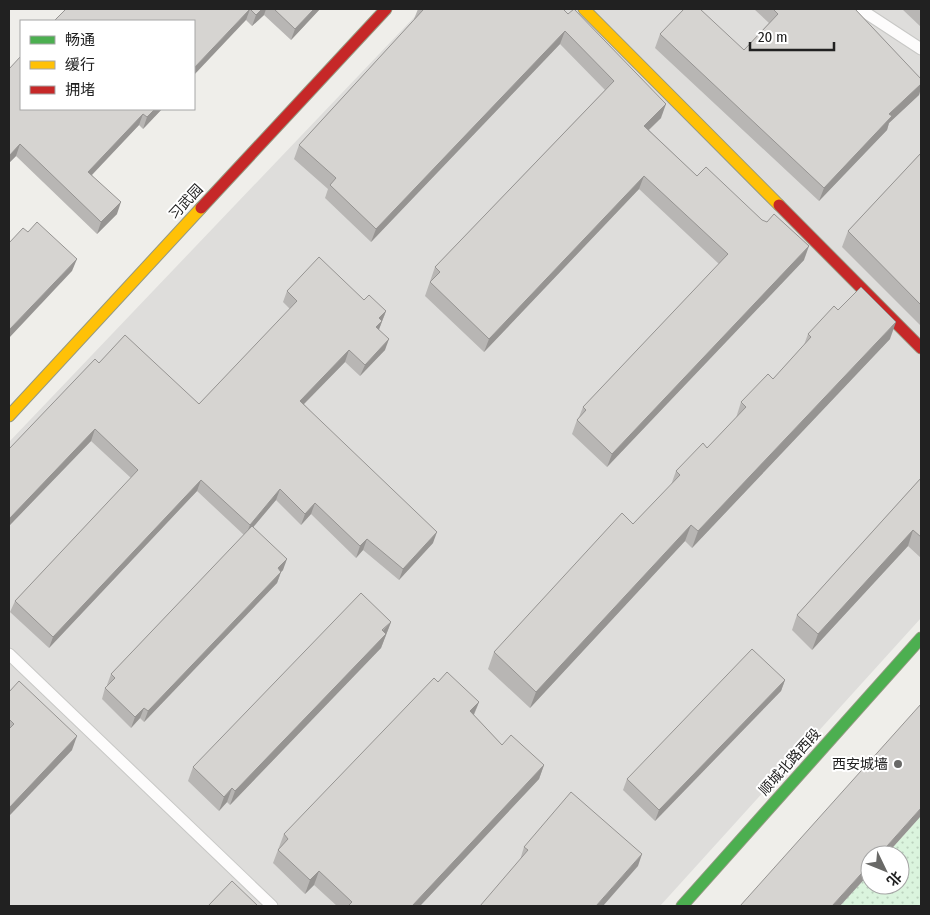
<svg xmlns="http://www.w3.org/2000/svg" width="930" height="915" font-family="'Fira Sans Condensed','Noto Sans SC',sans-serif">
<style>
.residential{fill:#dedddb}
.park{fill:url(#park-dots)}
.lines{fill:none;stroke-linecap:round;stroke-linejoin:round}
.lane-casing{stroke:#c8c8c6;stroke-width:13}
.fast-casing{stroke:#949982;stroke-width:13}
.slow-casing{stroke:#949982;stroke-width:13}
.jam-casing{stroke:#949982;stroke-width:13}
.lane{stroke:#fdfcfc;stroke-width:11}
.fast{stroke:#4caf50;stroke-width:11}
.slow{stroke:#ffc107;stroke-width:11}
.jam{stroke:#c62828;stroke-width:11}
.wall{fill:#b8b6b4}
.shaded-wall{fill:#969492}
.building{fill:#d6d4d1;stroke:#969492}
.poi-dot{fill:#696967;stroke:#fff;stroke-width:2}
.labels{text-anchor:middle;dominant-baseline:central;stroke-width:4;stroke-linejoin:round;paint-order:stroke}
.street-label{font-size:14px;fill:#212121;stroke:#fff}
.poi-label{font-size:14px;fill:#212121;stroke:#fff;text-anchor:end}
</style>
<defs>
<pattern id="park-dots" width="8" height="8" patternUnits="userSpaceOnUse" patternTransform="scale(1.25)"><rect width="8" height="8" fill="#daf4dd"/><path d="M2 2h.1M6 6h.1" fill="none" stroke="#bbd1bd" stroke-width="1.8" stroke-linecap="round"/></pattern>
</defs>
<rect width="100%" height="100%" fill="#efeeea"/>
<polygon class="residential" points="422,9 921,9 921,618 660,906 9,906 9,442"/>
<polygon class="park" points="921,816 921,906 840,906 870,873 870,885 900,885 900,855 886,855"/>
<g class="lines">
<g class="lane-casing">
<g id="lane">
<polyline points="860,9 921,49"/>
<polyline points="9,654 272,906"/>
</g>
</g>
<g class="fast-casing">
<polyline id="fast" points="682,906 921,638"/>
</g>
<g class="slow-casing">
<g id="slow">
<polyline points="584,9 779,205"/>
<polyline points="9,416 201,208"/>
</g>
</g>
<g class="jam-casing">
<g id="jam">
<polyline points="779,205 921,348"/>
<polyline points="201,208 386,9"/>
</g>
</g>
<use href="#lane" class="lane"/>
<use href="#fast" class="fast"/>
<use href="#slow" class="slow"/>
<use href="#jam" class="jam"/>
</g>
<g class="wall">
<polygon points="66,9 320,9 291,40 264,15 252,26 246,20"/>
<polygon points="418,9 563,9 661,118 649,130 697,176 804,260 607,467 572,434 577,420 579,417 583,407 719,264 639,189 484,352 425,296 435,267 605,90 560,44 371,242 325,198 328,189 294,159 299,145 414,20 414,19"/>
<polygon points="754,9 855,9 921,79 921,88 919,95 889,123 887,130 819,201 655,48 660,34 744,50 769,23"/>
<polygon points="902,9 921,9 921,27"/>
<polygon points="9,69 162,109 143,129 139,125 92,175 117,214 97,234 16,156 9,163"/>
<polygon points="921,153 921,326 842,247 848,231"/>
<polygon points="287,291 364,300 386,311 379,329 385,350 360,376 345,362 304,404 433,543 399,580 363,550 356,558 311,514 301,525 276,500 253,527 283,570 281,572 277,583 144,722 140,718 131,728 102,699 105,688 108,686 107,685 111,674 244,535 197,491 49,648 10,612 15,601 131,478 91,441 9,526 9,449 99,363 199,404 290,309 283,302"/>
<polygon points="838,310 890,339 692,548 685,541 530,708 488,669 494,652 633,524 671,485 676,471 707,448 736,418 741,402 773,379 804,345 808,334"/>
<polygon points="921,478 921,558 908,546 812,650 792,630 797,615"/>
<polygon points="391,622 381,648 230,805 227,802 219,811 188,781 193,767"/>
<polygon points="785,680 781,691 655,821 623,790 627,779"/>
<polygon points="438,682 479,702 474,715 502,745 544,765 539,779 420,906 337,906 314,885 305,894 273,863 284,834"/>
<polygon points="9,692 72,750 9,816"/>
<polygon points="524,847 638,866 520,860"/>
</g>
<g class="shaded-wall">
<polygon points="250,9 246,20 194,75 194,68"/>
<polygon points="262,9 266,9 264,15 252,26 256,15"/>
<polygon points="314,9 320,9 291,40 295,29"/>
<polygon points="565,31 560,44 371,242 376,229"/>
<polygon points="921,84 921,88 919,95 889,123 887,130 819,201 824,188 889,114"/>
<polygon points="666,104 661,118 639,139 644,126"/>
<polygon points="155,109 162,109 143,129 147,117"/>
<polygon points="143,114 139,125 84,183 88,172"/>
<polygon points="20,144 16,156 9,163 9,156"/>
<polygon points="644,176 639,189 484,352 489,339"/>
<polygon points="121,202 117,214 97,234 101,222"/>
<polygon points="809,246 804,260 607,467 612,454"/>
<polygon points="77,259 72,271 9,338 9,330"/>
<polygon points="386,311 378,332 372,338 379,318"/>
<polygon points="896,322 890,339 692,548 698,531"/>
<polygon points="389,339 385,350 360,376 365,365"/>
<polygon points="349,350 345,362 296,412 300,401"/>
<polygon points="95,429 91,441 9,526 9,519"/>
<polygon points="201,480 197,491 49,648 53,637"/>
<polygon points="280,489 276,500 245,537 250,525"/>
<polygon points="315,503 311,514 301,525 305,514"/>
<polygon points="691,525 685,541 530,708 536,692"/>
<polygon points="913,530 908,546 812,650 818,634"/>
<polygon points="437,532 433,543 399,580 403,569"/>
<polygon points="367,539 363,550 356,558 360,546"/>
<polygon points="287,559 283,570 274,579 278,568"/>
<polygon points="281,572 277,583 144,722 148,711"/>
<polygon points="391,622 381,648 230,805 235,791"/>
<polygon points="785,680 781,691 655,821 659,810"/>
<polygon points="479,702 473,716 470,711"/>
<polygon points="144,708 140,718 131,728 135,717"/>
<polygon points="77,736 72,750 9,816 9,808"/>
<polygon points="544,765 539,779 420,906 412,906"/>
<polygon points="232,788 227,802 219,811 224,797"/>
<polygon points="921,808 921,816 886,855 879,855"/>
<polygon points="642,854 638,866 603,906 596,906"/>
<polygon points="870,864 870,873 840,906 832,906"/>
<polygon points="319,871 314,885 305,894 310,880"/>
</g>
<g class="building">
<polygon points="66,9 250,9 194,68 194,21 54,21"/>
<polygon points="250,9 262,9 256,15"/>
<polygon points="274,9 314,9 295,29"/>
<polygon points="422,9 563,9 568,14 574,9 666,104 644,126 697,176 706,167 762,220 767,222 774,214 809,246 612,454 577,420 586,410 583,407 728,254 644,176 489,339 430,282 440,272 435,267 614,81 565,31 376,229 330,185 336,178 299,145 423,10"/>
<polygon points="684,9 700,9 744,50 778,14 773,9 855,9 921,79 921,84 889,114 892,116 824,188 660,34"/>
<polygon points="21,56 21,109 155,109 147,117 143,114 88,172 121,202 101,222 20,144 9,156 9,69"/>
<polygon points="921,153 921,305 848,231"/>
<polygon points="37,222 77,259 9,330 9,243 23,228 28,232"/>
<polygon points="319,257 364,300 369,295 386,311 379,318 382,321 376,327 389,339 365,365 349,350 300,401 437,532 403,569 367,539 360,546 315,503 305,514 280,489 250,525 201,480 53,637 15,601 138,470 95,429 9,519 9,449 95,359 99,363 125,335 199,404 297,301 287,291"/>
<polygon points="861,287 896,322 698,531 691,525 536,692 494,652 622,513 633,524 680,475 676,471 703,443 707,448 746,407 741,402 768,374 773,379 811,337 808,334 834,306 838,310"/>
<polygon points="921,478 921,537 913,530 818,634 797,615"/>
<polygon points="252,526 287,559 278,568 281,572 148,711 144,708 135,717 105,688 115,678 111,674"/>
<polygon points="361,593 391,622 382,630 386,634 235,791 232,788 224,797 193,767"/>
<polygon points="752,649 785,680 659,810 627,779"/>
<polygon points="447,672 479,702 470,711 502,745 511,735 544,765 412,906 348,906 352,902 319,871 310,880 278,850 288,839 284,834 434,678 438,682"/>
<polygon points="19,681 77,736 9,808 9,729 14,724 9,719 9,692"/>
<polygon points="921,704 921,808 879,855 870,855 870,864 832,906 740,906"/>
<polygon points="571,792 642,854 596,906 480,906 528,850 524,847"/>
<polygon points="232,881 258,906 208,906"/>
</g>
<circle class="poi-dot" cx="898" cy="764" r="5"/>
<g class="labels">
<g class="street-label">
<text transform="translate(186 202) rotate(-47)">习武园</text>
<text transform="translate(790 762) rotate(-48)">顺城北路西段</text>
</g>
<g class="poi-label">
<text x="888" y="764">西安城墙</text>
</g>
</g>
<rect width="930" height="915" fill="none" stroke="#212121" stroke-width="20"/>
<rect x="20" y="20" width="175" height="90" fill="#ffffff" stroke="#a6a6a6"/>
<rect x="30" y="36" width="25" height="8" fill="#4caf50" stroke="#a6a6a6"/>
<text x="65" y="45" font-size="15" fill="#212121">畅通</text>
<rect x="30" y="61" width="25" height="8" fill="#ffc107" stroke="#a6a6a6"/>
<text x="65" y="70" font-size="15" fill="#212121">缓行</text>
<rect x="30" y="86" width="25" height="8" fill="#c62828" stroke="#a6a6a6"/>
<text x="65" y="95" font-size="15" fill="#212121">拥堵</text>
<g transform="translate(885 870) rotate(133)"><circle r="24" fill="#ffffff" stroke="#a6a6a6"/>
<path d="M0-4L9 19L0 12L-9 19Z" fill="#696967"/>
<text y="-8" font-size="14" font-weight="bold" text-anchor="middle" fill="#212121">北</text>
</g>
<path d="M750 42v8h84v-8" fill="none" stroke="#212121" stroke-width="2.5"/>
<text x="758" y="42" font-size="15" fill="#212121" stroke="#ffffff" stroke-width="4" paint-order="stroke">20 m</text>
</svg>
